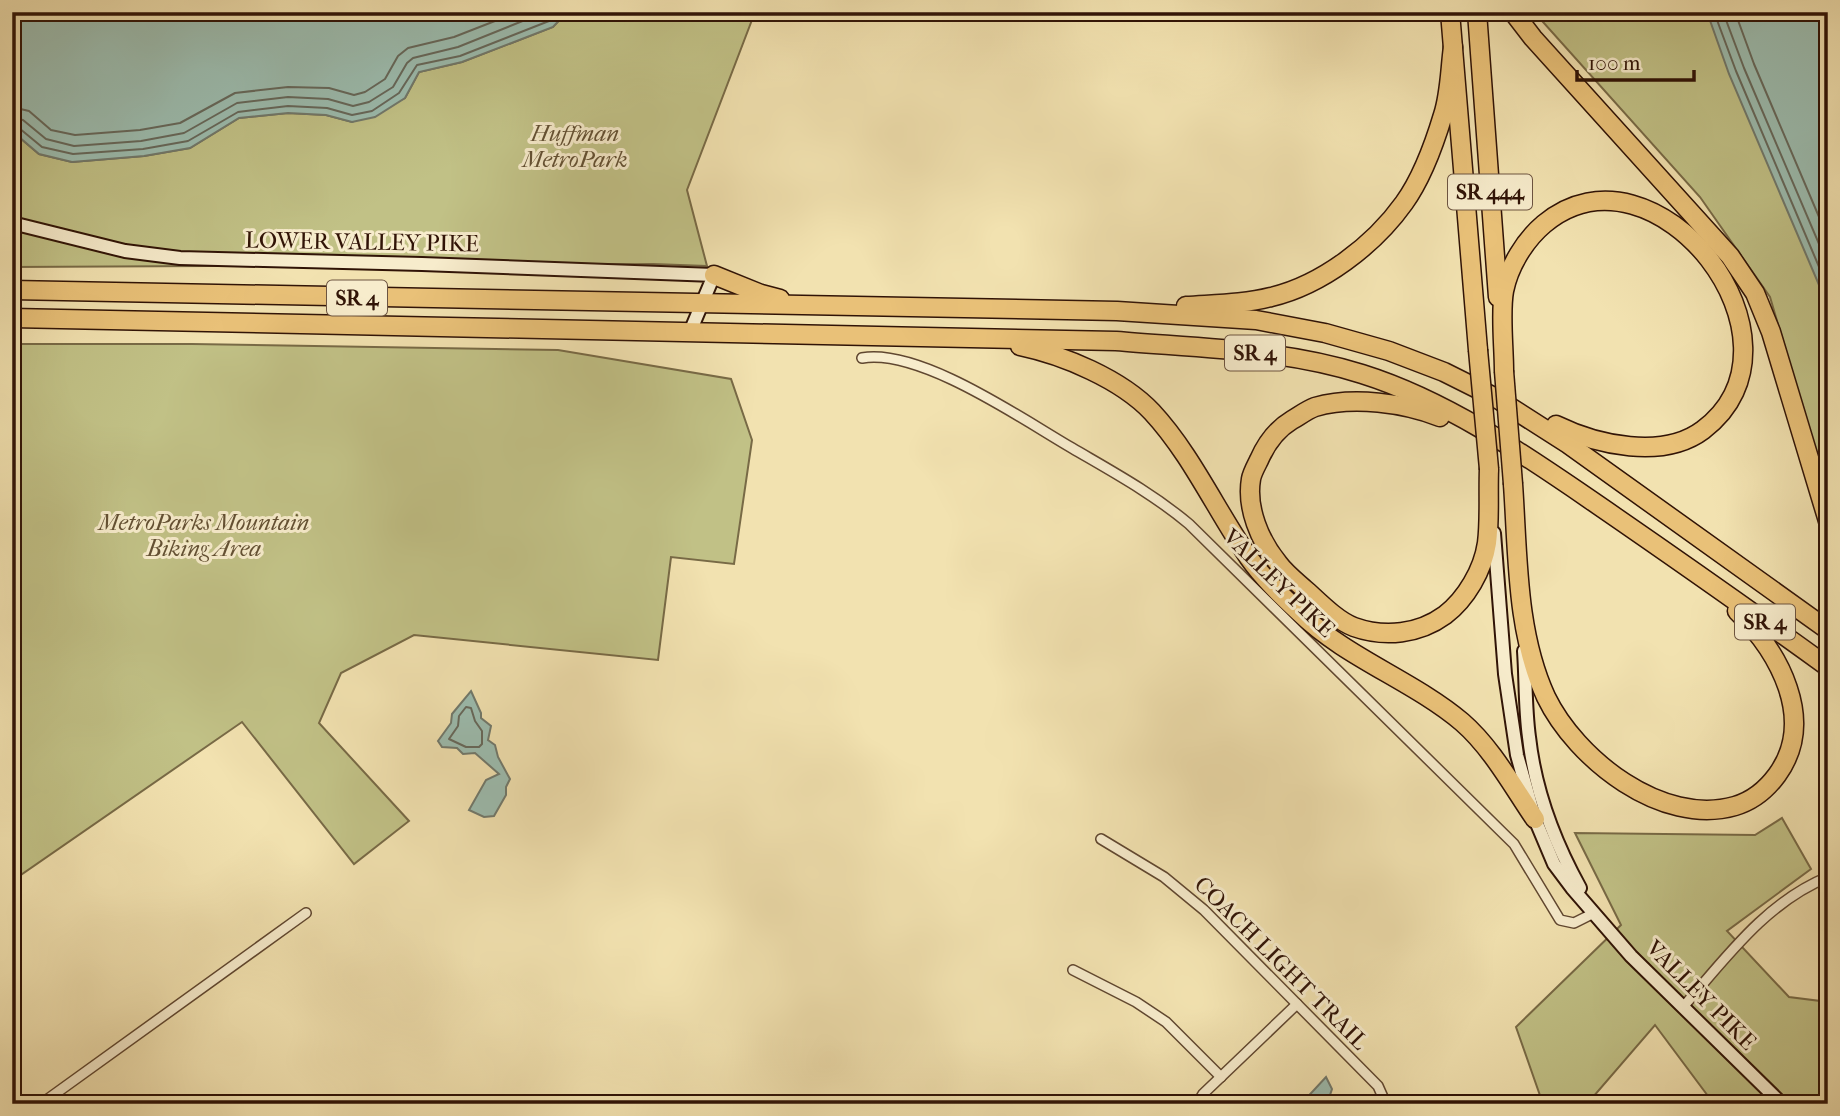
<svg xmlns="http://www.w3.org/2000/svg" width="1840" height="1116" font-family="'IM FELL French Canon',serif">
<style>
.green{fill:#c1c186;stroke:#786a46;stroke-width:2}
.water{fill:#9cbdb0;stroke:#71796c;stroke-width:2}
.lines{fill:none;stroke-linecap:round;stroke-linejoin:round}
.shore{stroke:#66685b;stroke-width:2}
.street-casing{stroke:#604730;stroke-width:12}
.secondary-casing{stroke:#301306;stroke-width:16}
.highway-casing{stroke:#301306;stroke-width:21}
.street{stroke:#f7eccc;stroke-width:9}
.secondary{stroke:#f7eccc;stroke-width:12}
.highway{stroke:#e9c178;stroke-width:18}
.highway-bridge-casing{stroke:#301306;stroke-width:21;stroke-linecap:butt}
.highway-bridge{stroke:#e9c178;stroke-width:18}
.labels{text-anchor:middle;dominant-baseline:central;stroke-width:6;stroke-linejoin:round;paint-order:stroke}
.shield{fill:#f7eccc;stroke:#6c5441;stroke-width:2}
.shield-label{font-size:21px;font-weight:bold;fill:#301306}
.park-label{font-size:23px;font-style:italic;fill:#635033;stroke:#f7eccc}
.street-label{font-size:23px;fill:#301306;stroke:#f7eccc}
</style>
<rect width="100%" height="100%" fill="#f2e2b0"/>
<filter id="stains"><feTurbulence type="fractalNoise" baseFrequency=".00286" numOctaves="4"/><feColorMatrix values="0 0 0 0 .2 0 0 0 0 .09 0 0 0 0 .02 0 0 0 .5 -.17"/></filter>
<radialGradient id="worn" r=".72"><stop offset=".6" stop-color="#630" stop-opacity="0"/><stop offset="1" stop-color="#630" stop-opacity=".3"/></radialGradient>
<g class="green">
<polygon points="567,12 755,12 687,190 707,266 653,264 12,267 12,131 39,154 72,162 144,156 190,148 239,118 288,113 326,115 352,122 405,98 419,72 462,62 553,27"/>
<polygon points="1534,12 1828,12 1828,480 1816,453 1770,297 1700,197"/>
<polygon points="12,344 192,344 558,350 731,379 752,440 734,564 671,557 658,660 414,635 341,673 319,723 409,821 354,864 242,722 12,881"/>
<polygon points="1782,818 1811,869 1727,931 1789,997 1828,1002 1828,1104 1714,1104 1655,1025 1587,1104 1543,1104 1516,1027 1621,925 1575,833 1755,835"/>
</g>
<g class="water">
<polygon points="12,12 567,12 553,27 462,62 419,72 405,98 375,117 352,122 326,115 288,113 239,118 190,148 144,156 72,162 39,154 12,131"/>
<polygon points="1707,12 1828,12 1828,306 1729,74"/>
<polygon points="471,691 481,713 481,718 491,726 488,740 495,745 498,757 510,779 506,787 506,795 494,816 484,817 469,810 486,780 499,774 475,753 463,754 457,748 442,747 438,741 451,723 452,714"/>
<polygon points="1326,1077 1332,1089 1327,1104 1301,1104"/>
</g>
<g class="lines">
<g class="shore">
<polyline points="1714,12 1736,71 1828,288"/>
<polyline points="1723,12 1744,68 1828,265"/>
<polyline points="1735,12 1754,64 1828,238"/>
<polyline points="12,107 29,111 51,130 75,135 140,130 180,123 235,93 288,87 329,88 354,95 365,92 385,79 398,56 408,48 454,37 518,12"/>
<polyline points="12,118 23,120 46,139 74,146 141,141 184,133 237,103 288,97 328,99 353,106 369,102 393,87 407,63 413,58 458,47 545,12"/>
<polyline points="12,127 19,128 42,147 73,154 143,149 188,141 238,112 288,106 327,108 352,115 372,111 399,93 417,65 460,56 549,21 557,12"/>
<polygon points="466,707 471,708 475,721 482,731 482,744 479,747 466,747 449,739 458,726 459,716"/>
</g>
<g class="street-casing">
<g id="street">
<path d="M862 358C920 348 1022 419 1072 448 1113 472 1152 493 1189 524L1514 844 1560 920 1574 923 1594 913"/>
<polyline points="1101,839 1164,877 1204,910 1378,1086 1386,1104"/>
<polyline points="1073,970 1136,1002 1166,1022 1221,1077"/>
<path d="M1683 1007C1725 959 1766 902 1828 877"/>
<polyline points="41,1104 306,913"/>
<polyline points="1197,1104 1203,1094 1297,1004"/>
</g>
</g>
<g class="secondary-casing">
<g id="secondary">
<polyline points="12,223 125,251 180,258 422,264 714,275 690,332"/>
<polyline points="1494,533 1505,674 1517,755 1535,819 1554,864 1572,888 1631,956 1782,1104"/>
<path d="M1524 651C1526 679 1525 708 1529 737 1535 791 1554 841 1580 888"/>
</g>
</g>
<g class="highway-casing">
<g id="highway">
<polyline points="1450,12 1478,350"/>
<polyline points="1477,12 1498,297"/>
<polyline points="1513,12 1533,38 1730,256 1755,293 1771,332 1828,521"/>
<polyline points="714,275 761,294 780,299"/>
<polyline points="12,290 1117,311 1256,320 1325,333 1389,351 1444,372 1496,398 1568,444 1828,630"/>
<path d="M1186 306C1215 304 1244 304 1271 297 1322 285 1374 245 1404 203 1422 178 1434 145 1443 115 1450 94 1450 69 1453 47"/>
<path d="M12 318 1116 341C1198 348 1283 349 1362 374 1448 401 1525 455 1598 505 1675 558 1752 612 1828 667"/>
<path d="M1020 346C1063 355 1121 379 1152 412 1191 454 1216 510 1249 558 1263 578 1281 595 1299 612 1346 658 1412 680 1462 722 1492 748 1513 787 1535 819"/>
<path d="M1504 371C1504 347 1500 313 1504 291 1509 266 1525 240 1544 224 1655 131 1820 342 1703 430 1663 460 1597 445 1556 425"/>
<path d="M1440 417C1404 403 1353 396 1315 407 1307 410 1299 416 1292 420 1277 429 1266 444 1259 460 1256 466 1252 473 1251 479 1246 508 1260 541 1278 563 1286 574 1298 583 1308 592 1321 604 1338 621 1354 627 1385 638 1419 634 1445 615 1466 599 1483 570 1487 543 1490 520 1488 494 1489 469"/>
<path d="M1513 484C1518 555 1516 632 1546 697 1576 759 1662 827 1735 806 1752 801 1766 790 1777 775 1817 720 1779 652 1737 611"/>
</g>
</g>
<use href="#street" class="street"/>
<use href="#secondary" class="secondary"/>
<use href="#highway" class="highway"/>
<g class="highway-bridge-casing">
<g id="highway-bridge">
<polyline points="1478,350 1489,469"/>
<polyline points="1504,371 1513,484"/>
</g>
</g>
<use href="#highway-bridge" class="highway-bridge"/>
</g>
<g class="labels">
<g class="shield">
<rect x="1448" y="174.5" width="84" height="35" rx="5"/>
<rect x="327" y="280.5" width="60" height="35" rx="5"/>
<rect x="1225" y="335.5" width="60" height="35" rx="5"/>
<rect x="1735" y="604.5" width="60" height="35" rx="5"/>
</g>
<g class="shield-label">
<text x="1490" y="192">SR 444</text>
<text x="357" y="298">SR 4</text>
<text x="1255" y="353">SR 4</text>
<text x="1765" y="622">SR 4</text>
</g>
<g class="park-label">
<text x="575" y="133">Huffman<tspan x="575" dy="26">MetroPark</tspan></text>
<text x="204" y="522">MetroParks Mountain<tspan x="204" dy="26">Biking Area</tspan></text>
</g>
<g class="street-label">
<text transform="translate(362 242) rotate(1)">LOWER VALLEY PIKE</text>
<text transform="translate(1279 583) rotate(44)">VALLEY PIKE</text>
<text transform="translate(1281 963) rotate(45)">COACH LIGHT TRAIL</text>
<text transform="translate(1701 995) rotate(45)">VALLEY PIKE</text>
</g>
</g>
<rect width="1840" height="1116" fill="none" stroke="#f2e2b0" stroke-width="42"/>
<rect x="14" y="14" width="1812" height="1088" fill="none" stroke="#301306" stroke-width="3.5"/>
<rect x="21" y="21" width="1798" height="1074" fill="none" stroke="#301306" stroke-width="2"/>
<path d="M1577 70v10h117v-10" fill="none" stroke="#301306" stroke-width="3.5"/>
<text x="1588" y="70" font-size="21" fill="#301306" stroke="#f7eccc" stroke-width="5" paint-order="stroke">100 m</text>
<rect width="100%" height="100%" filter="url(#stains)"/>
<rect width="100%" height="100%" fill="url(#worn)"/>
</svg>
